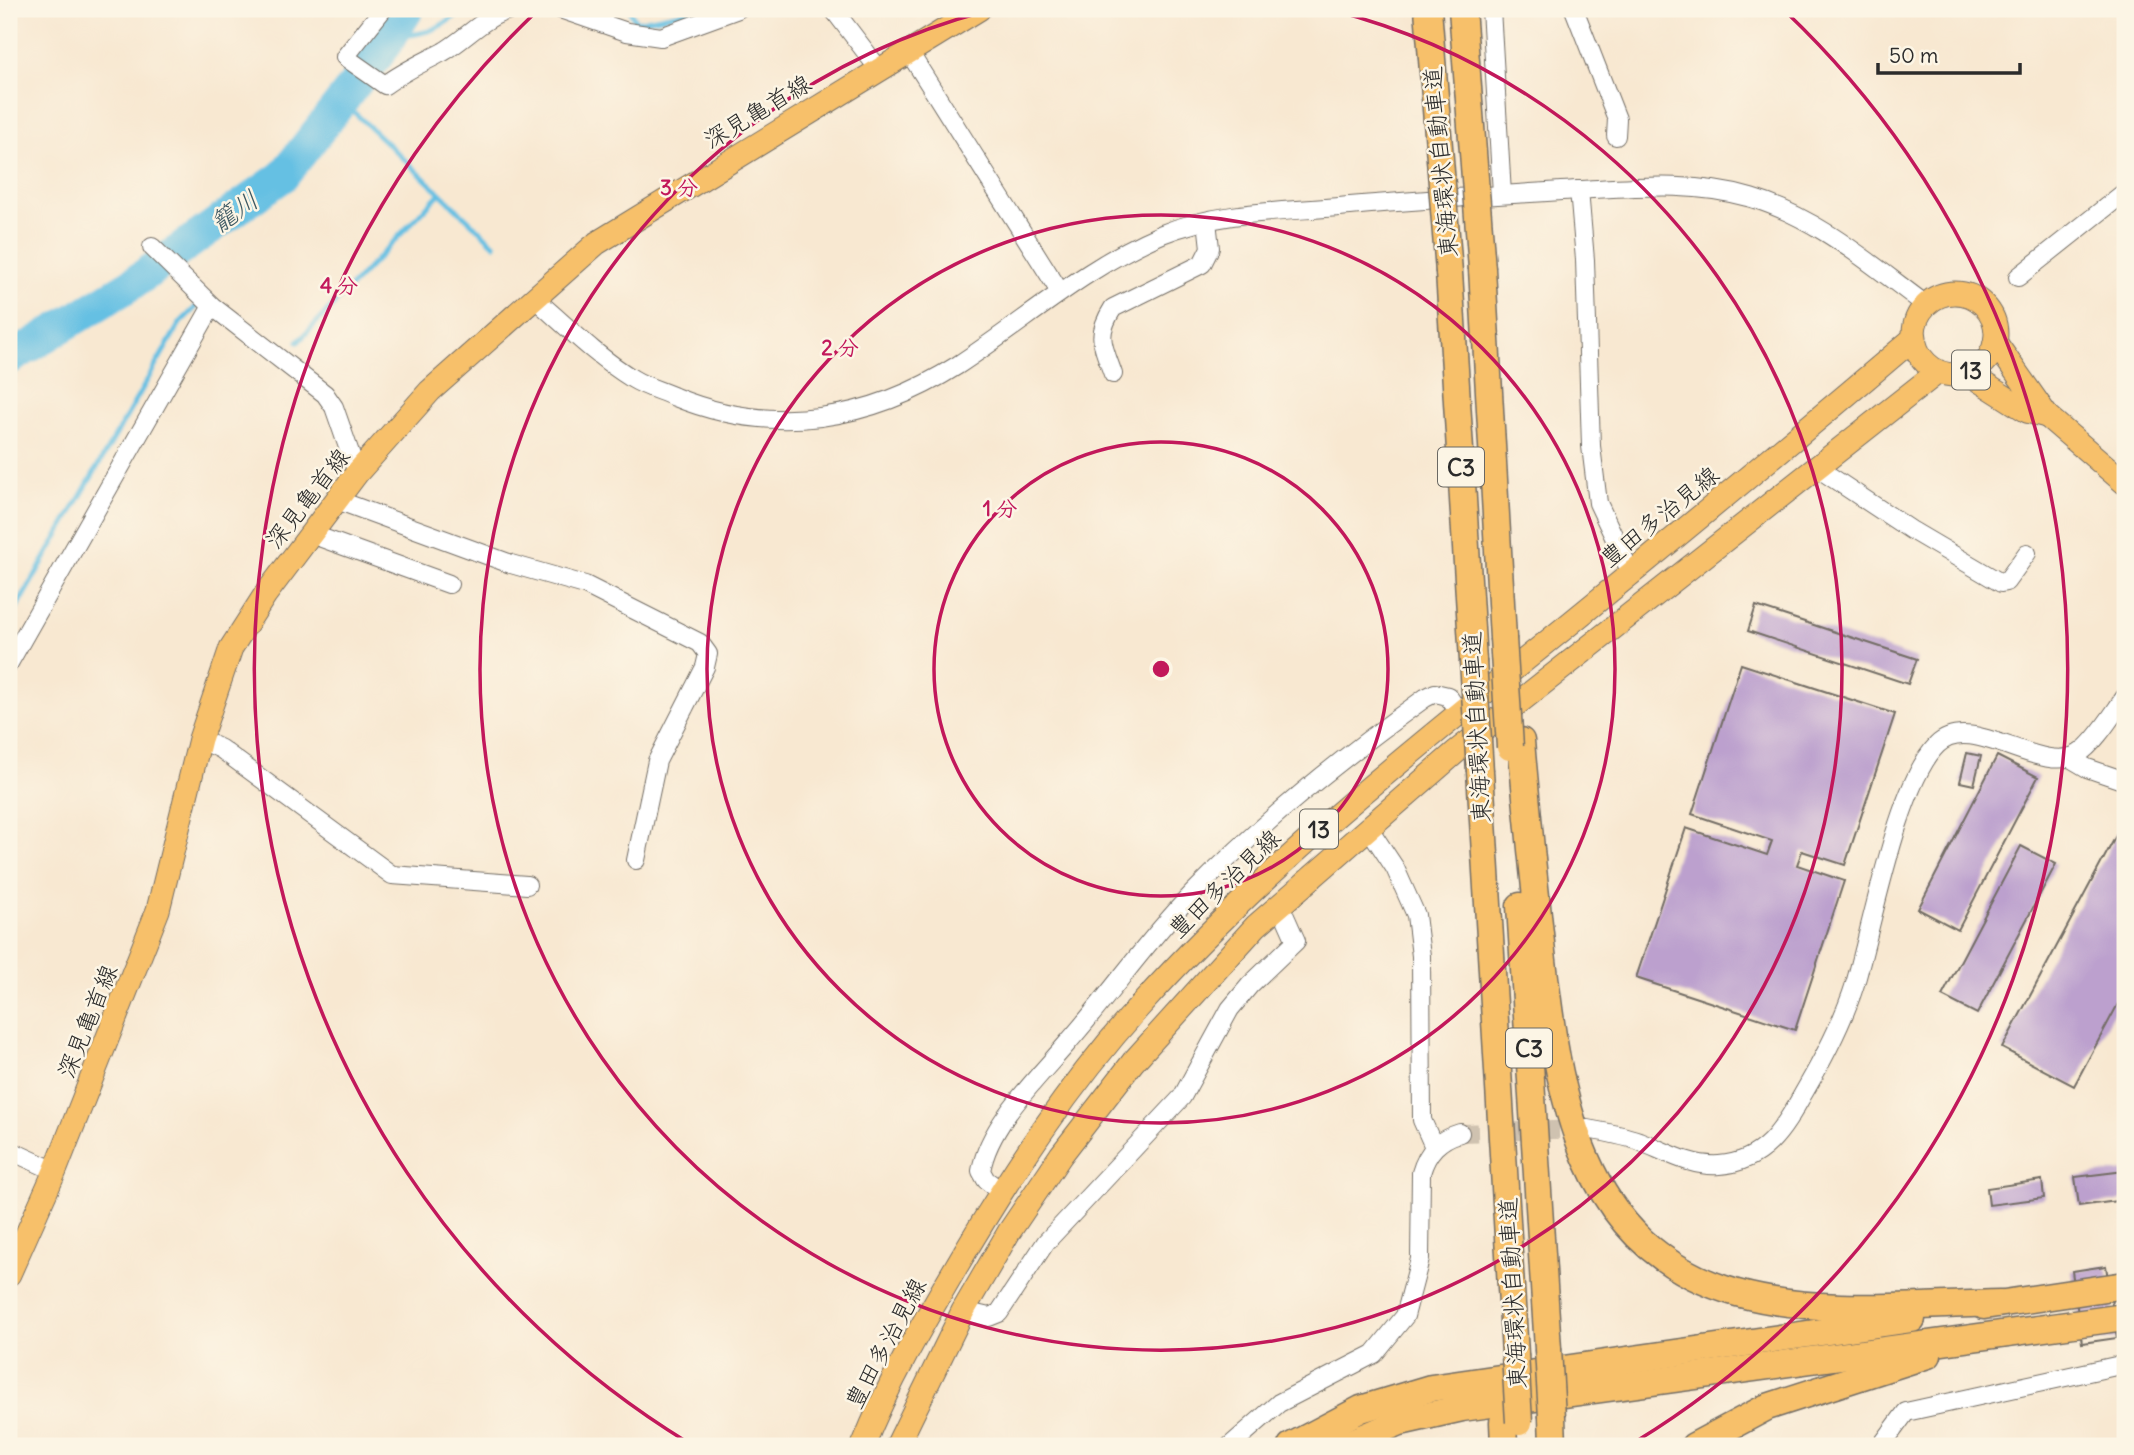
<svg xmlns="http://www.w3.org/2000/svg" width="2134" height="1455" font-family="Delius,'Klee One',sans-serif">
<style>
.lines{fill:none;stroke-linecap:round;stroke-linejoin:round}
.stream{stroke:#65c0e3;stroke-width:5}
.river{stroke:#65c0e3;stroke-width:33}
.building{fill:#bca0ce}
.minor-tunnel{stroke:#cfc2b0;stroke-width:18;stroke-dasharray:18 9;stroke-linecap:butt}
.minor-casing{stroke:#736d65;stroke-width:20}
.major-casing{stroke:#736d65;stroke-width:25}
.highway-casing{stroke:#736d65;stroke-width:29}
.minor{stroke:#fff;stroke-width:18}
.major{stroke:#f7c06b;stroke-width:23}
.highway{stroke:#f7c06b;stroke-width:26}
.highway-bridge-casing{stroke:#736d65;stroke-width:29;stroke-linecap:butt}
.highway-bridge{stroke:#f7c06b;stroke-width:26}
.ring{fill:none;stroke:#c2185b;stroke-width:3.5}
.labels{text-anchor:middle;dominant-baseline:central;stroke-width:5;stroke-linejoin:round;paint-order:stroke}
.shield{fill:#fcf5e5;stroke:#6a6863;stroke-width:2}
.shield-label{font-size:23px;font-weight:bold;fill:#2b2b2b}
.street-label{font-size:24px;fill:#2b2b2b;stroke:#fcf5e5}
.water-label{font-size:26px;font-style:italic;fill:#3c5862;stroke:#fcf5e5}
.centre{fill:#c2185b;stroke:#fcf5e5;stroke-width:3.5}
.ring-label{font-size:21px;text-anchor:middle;font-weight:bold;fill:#c2185b;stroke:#fcf5e5;stroke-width:5;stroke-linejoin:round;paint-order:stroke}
</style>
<rect width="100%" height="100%" fill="#fcf5e5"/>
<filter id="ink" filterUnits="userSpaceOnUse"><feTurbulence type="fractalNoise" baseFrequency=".0143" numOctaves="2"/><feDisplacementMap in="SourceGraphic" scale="14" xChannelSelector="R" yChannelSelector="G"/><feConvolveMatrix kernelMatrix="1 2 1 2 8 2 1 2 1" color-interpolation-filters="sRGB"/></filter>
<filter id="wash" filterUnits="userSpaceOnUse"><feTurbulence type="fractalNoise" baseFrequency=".00686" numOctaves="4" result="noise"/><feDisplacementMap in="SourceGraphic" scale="28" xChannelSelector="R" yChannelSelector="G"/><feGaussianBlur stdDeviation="1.57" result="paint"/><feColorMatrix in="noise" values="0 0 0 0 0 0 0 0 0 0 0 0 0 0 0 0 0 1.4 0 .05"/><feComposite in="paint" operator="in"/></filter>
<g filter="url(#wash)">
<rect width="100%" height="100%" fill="#f8e8d1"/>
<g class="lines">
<g class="stream">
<polyline points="629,9 636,22 700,9"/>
<path d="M389 38C427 33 434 33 465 9"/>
<polyline points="340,99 495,245"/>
<polyline points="298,342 440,193"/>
<polyline points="9,621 180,323 198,305"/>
</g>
<polyline class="river" points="9,359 132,284 283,176 384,47 408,9"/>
</g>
<g id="blocks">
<g class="building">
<polygon points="1756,606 1917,659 1908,684 1748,631"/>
<polygon points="1741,664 1895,714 1845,865 1802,851 1797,865 1844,881 1795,1030 1636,978 1686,828 1767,855 1772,841 1692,814"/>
<polygon points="1967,753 1981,756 1974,785 1960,782"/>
<polygon points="1997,756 2038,777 1958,930 1918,909"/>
<polygon points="2125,819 2125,991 2074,1086 2002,1048"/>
<polygon points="2021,846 2056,864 1977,1014 1942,996"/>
<polygon points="2125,1171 2125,1200 2079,1206 2075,1177"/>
<polygon points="2042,1180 2044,1198 1989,1205 1987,1188"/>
<polygon points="2106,1266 2117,1338 2082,1343 2072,1271"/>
</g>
</g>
</g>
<g filter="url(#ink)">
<use href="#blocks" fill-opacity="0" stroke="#736d65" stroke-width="2"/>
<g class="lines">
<polyline class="minor-tunnel" points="1460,1133 1584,1129"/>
<g class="minor-casing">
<g id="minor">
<path d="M383 9 345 57 385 85C404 71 422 63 443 52 467 38 485 15 513 9"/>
<polyline points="560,9 627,32 661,37 738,9"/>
<polyline points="833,9 878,68"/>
<polyline points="1491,9 1502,194"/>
<polyline points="1574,9 1617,119 1616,136"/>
<polyline points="909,52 1060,292"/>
<polyline points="1579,190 1585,260 1591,446 1598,503 1631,573"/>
<polyline points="152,247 212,306 325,394 334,407 357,473"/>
<polyline points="2018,277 2125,192"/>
<path d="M533 297C565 325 597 357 633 379 646 387 662 391 675 397 773 437 870 421 958 365 1027 320 1086 266 1162 234 1221 210 1288 212 1350 206 1426 199 1502 195 1578 190 1636 187 1694 181 1751 198 1817 217 1872 265 1926 305"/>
<path d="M1113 374C1103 345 1095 336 1113 308L1202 264 1210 248 1207 221"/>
<polyline points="1816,467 1911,530 2001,583 2006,582 2027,553"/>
<polyline points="337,500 511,564 585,585 700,643 708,654 705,667 657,761 636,860"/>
<polyline points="311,534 449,584"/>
<polyline points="9,663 212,306"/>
<polyline points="200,739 221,749 392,875 527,885"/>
<polyline points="2070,758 2087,768 2125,781"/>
<polyline points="1368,827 1395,868 1416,915 1421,956 1422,1120 1434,1147"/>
<path d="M1587 1129C1605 1132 1622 1135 1639 1141 1665 1151 1690 1167 1719 1165 1764 1162 1783 1130 1803 1094 1823 1060 1843 1022 1855 984 1872 927 1898 784 1937 745 1971 711 2040 776 2078 754 2094 745 2114 712 2125 697"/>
<polyline points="9,1150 55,1171"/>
<path d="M1001 1191 986 1180 981 1171C989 1123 1040 1076 1070 1040 1112 992 1148 939 1193 893 1264 820 1342 758 1425 698L1435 693 1448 696 1459 713"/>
<polyline points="963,1311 989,1317 999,1313 1046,1242 1182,1097 1230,1009 1250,985 1296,941 1280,905"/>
<path d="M1230 1446 1279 1403 1374 1354 1405 1316 1420 1259 1421 1173C1427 1152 1439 1139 1460 1133"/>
<polyline points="1881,1446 1906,1412 2125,1364"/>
</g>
</g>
<g class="major-casing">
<g id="major">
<circle cx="1955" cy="334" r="41"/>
<polyline points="1995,342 2047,416 2125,483"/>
<polyline points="1967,373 2027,411 2047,416"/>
<polyline points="9,1274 55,1171 158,910 200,739 231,648 265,595 357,473 430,391 597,243 979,9"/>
<path d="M863 1446C888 1383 922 1325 956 1267 1010 1175 1068 1086 1139 1007 1266 865 1415 749 1562 630 1681 533 1799 436 1915 337"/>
<polyline points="897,1446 963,1311 1009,1232 1061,1155 1133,1062 1256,926 1457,751 1938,372"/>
</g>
</g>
<g class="highway-casing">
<g id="highway">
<polyline points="1482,269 1503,638"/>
<polyline points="1449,272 1473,661"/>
<path d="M1521 741C1527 812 1534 882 1542 952 1558 1092 1578 1248 1737 1293 1821 1316 1914 1305 2000 1303"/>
<polyline points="1480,771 1515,1354"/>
<polyline points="1520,906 1548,1349"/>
<polyline points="1984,1306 2125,1285"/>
<polyline points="1552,1417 1553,1446"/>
<polyline points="1503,1422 1504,1446"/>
<polyline points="1291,1446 1361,1409 1431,1388 1912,1319"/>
<polyline points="1343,1446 1400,1422 1462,1408 2125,1317"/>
<polyline points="1694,1446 1767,1407 1928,1355"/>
</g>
</g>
<use href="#minor" class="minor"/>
<use href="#major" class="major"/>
<use href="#highway" class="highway"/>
<g class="highway-bridge-casing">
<g id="highway-bridge">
<polyline points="1428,9 1449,272"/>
<polyline points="1462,9 1482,269"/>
<polyline points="1503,638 1510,747"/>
<polyline points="1473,661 1480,771"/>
<polyline points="1548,1349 1552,1417"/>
<polyline points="1515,1354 1519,1422"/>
</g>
</g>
<use href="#highway-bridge" class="highway-bridge"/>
</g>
</g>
<g class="ring">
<circle cx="1161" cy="669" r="227"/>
<circle cx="1161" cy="669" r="454"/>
<path d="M1332 10A681 681 0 1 1 990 10"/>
<path d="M687 1442A907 907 0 0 1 537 11M1785 11A907 907 0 0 1 1635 1442"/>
</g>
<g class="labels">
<g class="shield">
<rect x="1952" y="350.5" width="38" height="39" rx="5"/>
<rect x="1438" y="447.5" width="46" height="39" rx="5"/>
<rect x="1300" y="809.5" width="38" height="39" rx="5"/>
<rect x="1506" y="1028.5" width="46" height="39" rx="5"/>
</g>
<g class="shield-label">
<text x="1971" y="370">13</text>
<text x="1461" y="467">C3</text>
<text x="1319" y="829">13</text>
<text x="1529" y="1048">C3</text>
</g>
<g class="street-label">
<text transform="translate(757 111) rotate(-31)">深見亀首線</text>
<text transform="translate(1440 162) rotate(-95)">東海環状自動車道</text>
<text transform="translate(307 498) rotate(-52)">深見亀首線</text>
<text transform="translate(1659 516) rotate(-39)">豊田多治見線</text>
<text transform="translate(1476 727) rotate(-93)">東海環状自動車道</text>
<text transform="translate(1224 883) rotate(-44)">豊田多治見線</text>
<text transform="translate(87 1021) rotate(-68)">深見亀首線</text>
<text transform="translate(1512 1293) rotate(-93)">東海環状自動車道</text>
<text transform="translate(885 1343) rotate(-62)">豊田多治見線</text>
</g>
<g class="water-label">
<text transform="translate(234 211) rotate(-35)">籠川</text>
</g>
</g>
<circle cx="1161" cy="669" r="10" class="centre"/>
<g class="ring-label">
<text x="679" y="195">3 分</text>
<text x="339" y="293">4 分</text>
<text x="840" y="355">2 分</text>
<text x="1000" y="516">1 分</text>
</g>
<rect width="2134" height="1455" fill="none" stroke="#fcf5e5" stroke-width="35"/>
<path d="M1878 63v10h142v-10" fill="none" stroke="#2b2b2b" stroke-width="3.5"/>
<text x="1889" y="63" font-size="21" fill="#2b2b2b" stroke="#fcf5e5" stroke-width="5" paint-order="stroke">50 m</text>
</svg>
